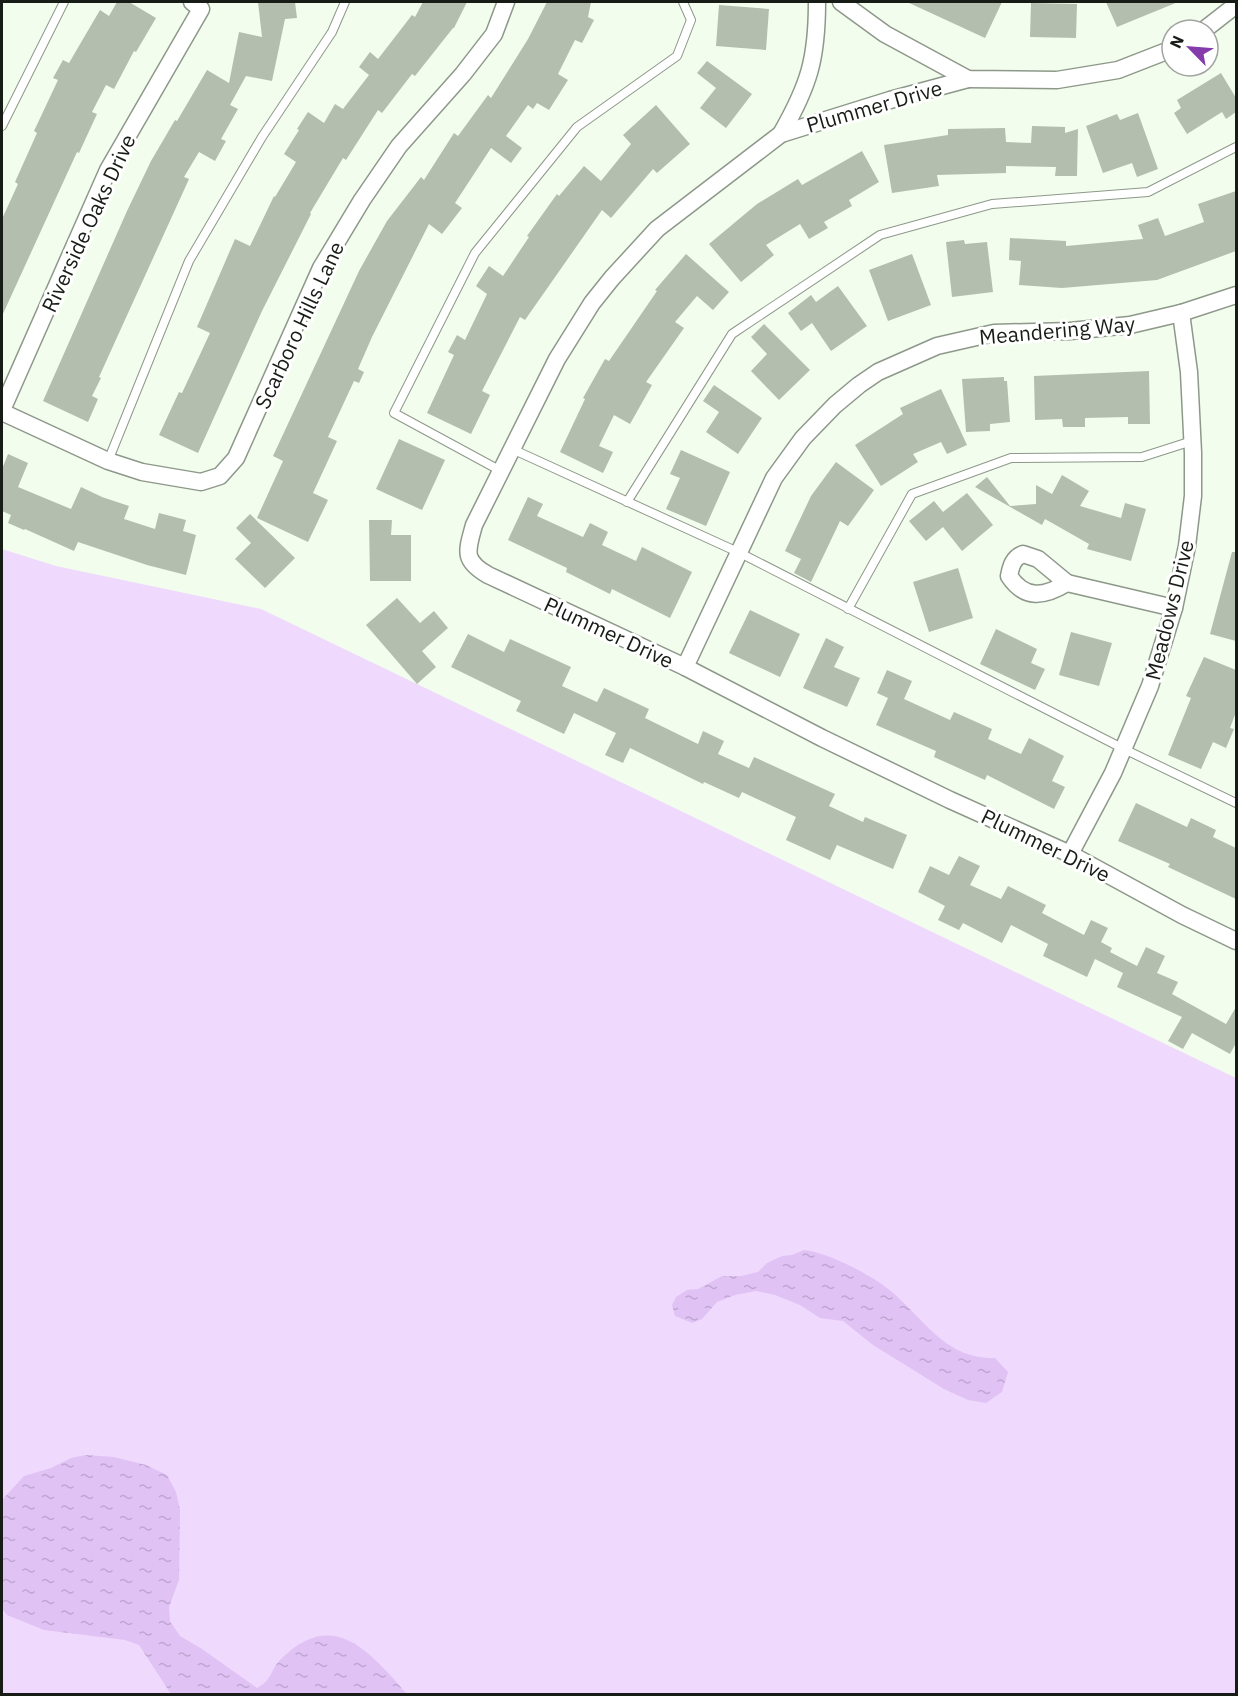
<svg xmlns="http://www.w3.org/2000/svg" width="1238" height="1696" font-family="'IBM Plex Sans',sans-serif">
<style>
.green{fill:#efdafe}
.water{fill:url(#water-ripples)}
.building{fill:#b3beaf}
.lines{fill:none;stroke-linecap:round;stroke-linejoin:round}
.lane-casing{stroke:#8e988a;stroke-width:10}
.street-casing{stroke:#8e988a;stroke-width:19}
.lane{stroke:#fff;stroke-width:8}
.street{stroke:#fff;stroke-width:16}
.labels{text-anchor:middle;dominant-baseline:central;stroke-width:6;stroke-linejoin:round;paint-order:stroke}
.street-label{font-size:21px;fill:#181c17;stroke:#fff}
</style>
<defs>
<pattern id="water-ripples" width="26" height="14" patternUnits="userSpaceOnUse" patternTransform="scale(1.5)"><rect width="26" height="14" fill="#e0c2f5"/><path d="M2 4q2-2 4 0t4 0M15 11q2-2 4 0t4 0" fill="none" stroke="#bfa6d1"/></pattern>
</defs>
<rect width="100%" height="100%" fill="#f2fded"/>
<polygon class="green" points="2,549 56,566 261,609 1236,1078 1236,1694 2,1694"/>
<g class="water">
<path d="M804 1250C827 1252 869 1274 887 1288 924 1317 943 1359 995 1358L1008 1372 1002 1392 986 1403 968 1400 944 1389 873 1345 843 1321 820 1318 800 1305 775 1295 756 1291 735 1295 717 1302 702 1319 692 1323 675 1316 672 1305 676 1297 687 1290 698 1289 722 1276H741L758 1272 767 1263 782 1256 792 1255Z"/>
<path d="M86 1455 114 1457 146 1465 167 1475 176 1492 180 1510 179 1580 169 1607 170 1621 180 1636 202 1649 257 1688C272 1680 270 1671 280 1660 333 1606 370 1652 407 1694H171L139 1645 125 1640 44 1630 7 1615 2 1609V1500L24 1476 51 1468 71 1458Z"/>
</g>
<g class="building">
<polygon points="117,2 129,2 156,18 136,52 134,51 114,89 106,85 92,112 97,114 79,153 77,152 2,316 2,219 18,184 15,182 37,133 34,131 58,80 53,78 63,60 69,63 100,10 109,16"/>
<polygon points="258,2 295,2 297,18 285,19 272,81 246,76 230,105 238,109 221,139 226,141 215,161 199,152 184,177 189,179 99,377 101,378 92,396 98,399 88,422 43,401 127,211 151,161 175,120 177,121 207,70 229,83 239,32 262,37"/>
<polygon points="423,2 467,2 454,28 453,28 415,76 412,74 382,113 378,110 346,160 343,158 310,213 311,214 262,311 198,453 159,435 179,392 182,393 210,333 197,327 235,239 250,246 274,196 275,197 296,162 284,154 299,130 297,129 308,112 324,123 335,104 343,109 369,75 359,67 370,52 378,59 412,15 415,17"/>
<polygon points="547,2 591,2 588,17 594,20 582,43 575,40 558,74 568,80 549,110 537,103 533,109 528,105 506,136 522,148 511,163 491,148 455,203 462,208 442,234 429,224 372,337 358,369 364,372 359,383 354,381 328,437 337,441 313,493 328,500 308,542 257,518 283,461 273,456 359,271 387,221 421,177 424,180 454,133 458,136 488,95 491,98 528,39"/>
<polygon points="907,2 1002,2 985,38"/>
<polygon points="1106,2 1178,2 1117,27"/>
<polygon points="1031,3 1077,4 1076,38 1030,37"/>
<polygon points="719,5 769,9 766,50 716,46"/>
<polygon points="707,61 752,94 726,128 700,108 716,88 697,73"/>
<polygon points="1221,73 1236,98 1236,112 1226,119 1222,112 1187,134 1174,113 1181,108 1177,100"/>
<polygon points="656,105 690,144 657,173 653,169 611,218 602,210 525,320 520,317 482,391 490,395 471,434 427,413 454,355 448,352 457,335 465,340 487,294 476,286 489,266 503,276 529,237 527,236 557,194 559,196 584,166 601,181 631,144 623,135"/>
<polygon points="1138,113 1158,169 1137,177 1132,163 1103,173 1086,126 1117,114 1120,120"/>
<polygon points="1032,126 1065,127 1065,133 1078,129 1077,176 1055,176 1056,167 1006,166 1006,173 937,175 939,186 892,193 884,145 948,135 948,129 1005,128 1006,142 1031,143"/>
<polygon points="862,151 879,182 849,200 852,206 824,222 828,228 809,239 800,224 766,245 774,255 741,282 709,244 757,204 798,179 802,185"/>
<polygon points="1236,191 1236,251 1157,280 1062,288 1019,285 1021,261 1009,260 1010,238 1066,241 1066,246 1143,239 1138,225 1158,218 1165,236 1204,222 1198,204"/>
<polygon points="964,240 965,244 987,242 993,292 952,297 946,242"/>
<polygon points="686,254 729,292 713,310 697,296 675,322 684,328 646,382 652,385 630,424 614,415 599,446 613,452 603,473 560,452 585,399 583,398 605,359 609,361 657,291 655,290"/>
<polygon points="912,254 931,305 888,321 869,270"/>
<polygon points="838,286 867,326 831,351 812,323 801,331 788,313 811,295 816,302"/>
<polygon points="764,324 810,370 779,400 751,371 767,354 751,337"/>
<polygon points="1149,371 1150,424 1128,424 1128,417 1085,418 1085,427 1063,427 1062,419 1035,420 1034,376"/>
<polygon points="1004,377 1004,381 1007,381 1010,422 990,424 990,431 966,432 962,379"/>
<polygon points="714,385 762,418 738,454 706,432 719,412 703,401"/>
<polygon points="941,389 967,445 947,454 941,442 913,454 918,462 881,486 855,445 903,414 900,408"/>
<polygon points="399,439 445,460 422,510 376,489"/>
<polygon points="681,450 730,472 706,526 666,509 680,478 670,474"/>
<polygon points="8,454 28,463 18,487 71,509 81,487 102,497 129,506 124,519 155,529 159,513 186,520 183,531 196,535 186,575 147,565 78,542 74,551 25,529 24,530 8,523 11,515 2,511 2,469"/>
<polygon points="836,462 874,490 848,526 840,521 811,582 794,573 801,559 785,551 811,496"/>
<polygon points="1062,475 1089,491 1080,506 1121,518 1125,503 1146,509 1131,561 1087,549 1089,544 1045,519 1042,525 975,487 987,477 1010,506 1036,504 1036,485 1052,494"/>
<polygon points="967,493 993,525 962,551 943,527 926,541 909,521 934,501 943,512"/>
<polygon points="528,497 543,504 537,516 583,537 590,523 608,532 602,545 636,561 642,547 692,572 670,618 612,589 610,594 566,572 567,568 508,540"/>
<polygon points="250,514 295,558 265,588 235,559 251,543 236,528"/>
<polygon points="369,520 392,520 391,535 411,535 411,581 370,581"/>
<polygon points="1232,552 1236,552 1236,641 1210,634"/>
<polygon points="958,568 973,618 929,632 913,582"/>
<polygon points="397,598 420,623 434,611 448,628 422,651 436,667 417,684 366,625"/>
<polygon points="750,610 800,634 780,677 729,653"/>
<polygon points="996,629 1037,649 1031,663 1045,669 1035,690 980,664"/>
<polygon points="1071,632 1112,643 1099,686 1059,675"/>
<polygon points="468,634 504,652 510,639 571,667 562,686 597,702 604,688 649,709 645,718 698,744 703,731 724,741 718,754 749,768 754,757 835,794 829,806 863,822 865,817 907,835 893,869 837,845 830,860 786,840 796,817 742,792 739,798 704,782 703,784 630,748 623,763 605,755 616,733 574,713 564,734 516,711 521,701 451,667"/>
<polygon points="826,638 844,647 834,667 860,678 847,707 803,688"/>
<polygon points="1204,657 1236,670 1236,712 1230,728 1234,729 1226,748 1213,742 1201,769 1168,755 1191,698 1186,696"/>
<polygon points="887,670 912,681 904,699 950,720 954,712 992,729 988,739 1021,754 1029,738 1064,756 1052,781 1065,787 1054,809 987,775 985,780 934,757 936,751 876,725 888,698 877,693"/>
<polygon points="1136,803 1187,827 1191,818 1216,830 1213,837 1236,848 1236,899 1168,867 1170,864 1118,841"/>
<polygon points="959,856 980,866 970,885 1001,899 1008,886 1046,905 1042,913 1084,935 1091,920 1108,928 1101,942 1112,948 1110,952 1137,966 1146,947 1165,956 1157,973 1178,982 1172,994 1226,1024 1236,1007 1236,1043 1230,1054 1192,1033 1183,1049 1168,1041 1182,1017 1117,987 1123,973 1095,959 1087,977 1043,956 1048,944 1011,925 1002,943 963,923 959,930 938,920 945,906 918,892 930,866 949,875"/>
</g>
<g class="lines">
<g class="lane-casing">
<g id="lane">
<polyline points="2,126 64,2"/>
<polyline points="512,449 740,553 1124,749 1236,803"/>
<polyline points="108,461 189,261 262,137 332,32 345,2"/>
<polyline points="501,471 394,413 475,253 577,127 677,56 691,20 683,2"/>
<polyline points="627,502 732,334 880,235 992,204 1148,192 1236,147"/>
<polyline points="848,609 912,494 1011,458 1142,457 1192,441"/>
</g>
</g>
<g class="street-casing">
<g id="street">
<polyline points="841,2 885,34 968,79 1057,80 1118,70 1172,49"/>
<polyline points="1204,30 1236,5"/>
<path d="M968 79 890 100 781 134 657 229 612 278 592 303 557 359 474 525C467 551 462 560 488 575L685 667 822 738 950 800 1070 854 1182 915 1236 941"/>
<path d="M781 134C809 85 817 59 817 2"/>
<polyline points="2,410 108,170 201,9 192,2"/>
<polyline points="2,412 108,461 142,472 201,482 220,476 236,458 321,268 362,200 399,146 463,74 494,34 506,2"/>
<path d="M1023 554 1038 559 1067 583C1044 597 1025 600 1009 576 1011 566 1013 558 1023 554Z"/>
<polyline points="1067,583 1174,608"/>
<polyline points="685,667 774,478 803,438 835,405 859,385 878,372 937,346 994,333 1070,331 1130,325 1181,313 1236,295"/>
<polyline points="1070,854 1113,773 1150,686 1174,608 1187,546 1193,496 1193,453 1189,372 1181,313"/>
</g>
</g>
<use href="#lane" class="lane"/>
<use href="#street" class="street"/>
</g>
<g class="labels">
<g class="street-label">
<text transform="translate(874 106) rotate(-16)">Plummer Drive</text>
<text transform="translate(88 223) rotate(-65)">Riverside Oaks Drive</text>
<text transform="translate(299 325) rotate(-65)">Scarboro Hills Lane</text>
<text transform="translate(1057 330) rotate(-5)">Meandering Way</text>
<text transform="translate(1169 610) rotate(-76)">Meadows Drive</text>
<text transform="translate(609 632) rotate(25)">Plummer Drive</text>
<text transform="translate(1046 845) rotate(26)">Plummer Drive</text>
</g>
</g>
<rect width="1238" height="1696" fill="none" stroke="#181c17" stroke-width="6"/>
<g transform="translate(1190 48) rotate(295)"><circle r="28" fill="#ffffff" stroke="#a3a4a2" stroke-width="1.5"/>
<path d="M0-4.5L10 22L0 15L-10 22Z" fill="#843bac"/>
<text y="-9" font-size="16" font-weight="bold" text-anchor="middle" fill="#181c17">N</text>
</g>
</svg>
